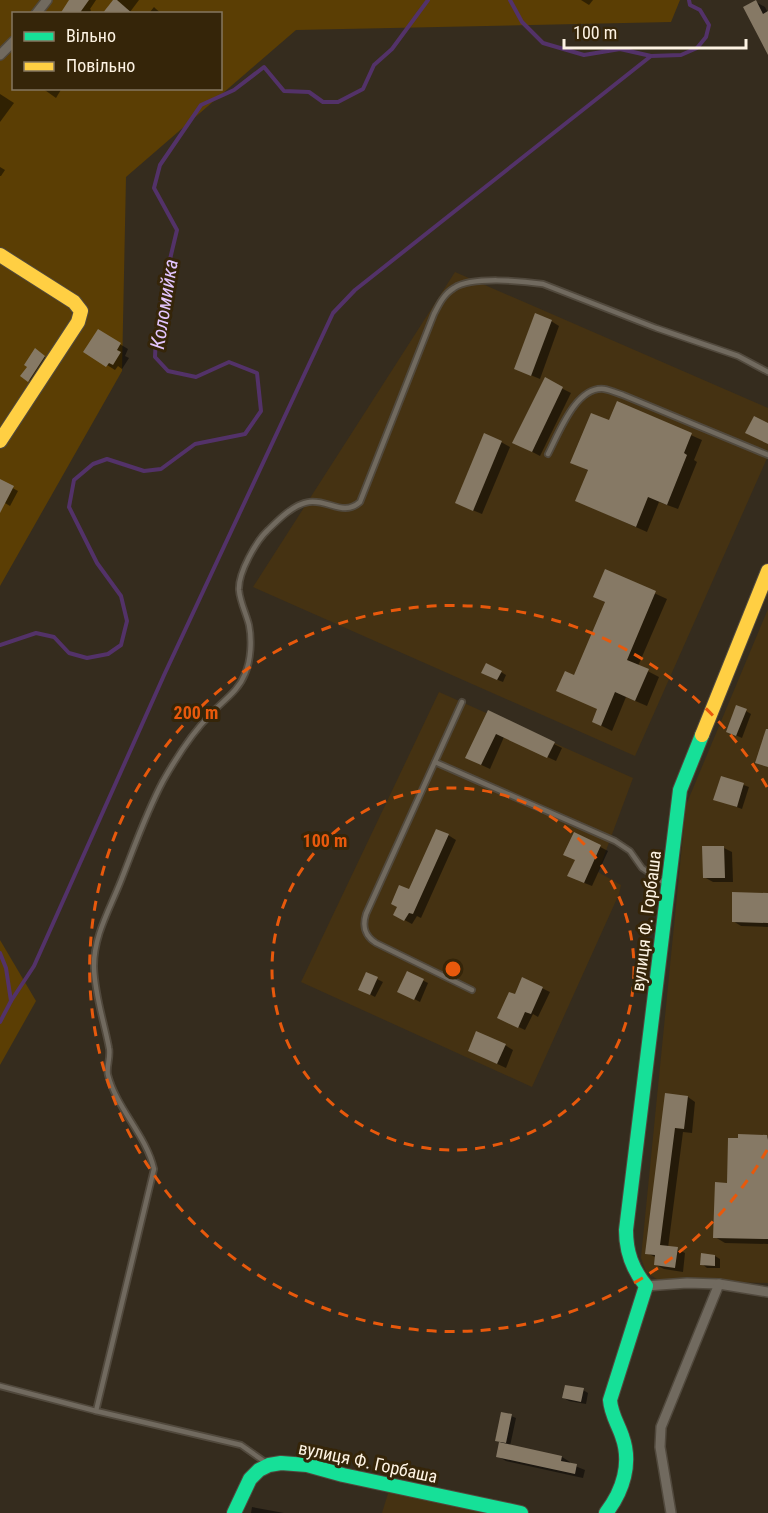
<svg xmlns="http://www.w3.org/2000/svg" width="768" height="1513" font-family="'Roboto Condensed',sans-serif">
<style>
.built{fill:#453212}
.green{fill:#5b3e04;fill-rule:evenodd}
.shadow{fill:#0007}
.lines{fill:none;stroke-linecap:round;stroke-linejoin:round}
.stream{stroke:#533269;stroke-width:4}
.building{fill:#867965}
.lane-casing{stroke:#51493d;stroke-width:8}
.street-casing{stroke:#51493d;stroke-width:12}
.fast-casing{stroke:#51493d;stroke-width:16}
.slow-casing{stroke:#51493d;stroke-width:16}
.lane{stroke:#716a5f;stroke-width:4.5}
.street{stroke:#716a5f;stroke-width:9}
.fast{stroke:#16e098;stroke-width:14}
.slow{stroke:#ffcf43;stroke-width:14}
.ring{fill:none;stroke:#e8590c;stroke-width:3;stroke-dasharray:10 8}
.labels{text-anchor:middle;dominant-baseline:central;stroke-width:6;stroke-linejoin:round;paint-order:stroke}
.street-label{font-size:18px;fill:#fdf3e3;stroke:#352509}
.water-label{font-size:20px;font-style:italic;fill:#e3c5fd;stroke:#352509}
.centre{fill:#e8590c;stroke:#352509;stroke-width:3}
.ring-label{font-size:18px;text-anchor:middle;font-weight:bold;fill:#e8590c;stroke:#352509;stroke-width:6;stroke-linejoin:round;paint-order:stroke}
</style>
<rect width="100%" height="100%" fill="#352c1e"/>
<g class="built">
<polygon points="455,272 768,408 768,456 635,756 253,587"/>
<polygon points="768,609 768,1283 658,1280 646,1272 641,1258 686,805"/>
<polygon points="439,692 633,778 598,872 621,885 619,894 532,1087 301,982"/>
<polygon points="390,1487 498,1513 382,1513"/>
</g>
<g class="green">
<path d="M0 0H680L671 22 296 30 126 177 122 371 0 586ZM14 14H220V88H14Z"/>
<polygon points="0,940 36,1001 0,1065"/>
</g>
<g class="shadow">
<polygon points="71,0 96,0 90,9 91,10 89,14 62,14"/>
<polygon points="115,0 139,0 130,12"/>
<polygon points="581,0 593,0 589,5"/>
<polygon points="756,2 765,7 768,13 768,46"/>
<polygon points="154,7 156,9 162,14 151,14 150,12"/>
<polygon points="42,88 62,88 56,98"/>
<polygon points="0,94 14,103 0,122"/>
<polygon points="0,167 5,170 1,176 0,176"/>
<polygon points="551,321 559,326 540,379 516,369"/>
<polygon points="98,331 128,349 125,356 129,358 122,369 118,366 115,370 107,365"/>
<polygon points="35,350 48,359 32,382 29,380 29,367"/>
<polygon points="545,380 571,393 540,456 523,447"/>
<polygon points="618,403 702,440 694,460 697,462 678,509 659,502 647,532 577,501 589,471 572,462 609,422"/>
<polygon points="501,442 510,447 482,514 465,507"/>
<polygon points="0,481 18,491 10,506 0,500"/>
<polygon points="606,571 667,599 638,666 659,677 647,706 626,697 612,731 594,722 598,709 574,677 606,603 595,596"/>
<polygon points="501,672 506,675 503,682 488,676"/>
<polygon points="746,711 751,714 742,738 728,732"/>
<polygon points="489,712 562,748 556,761 504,737 490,769 475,762"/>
<polygon points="722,777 749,787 742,809 715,799"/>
<polygon points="575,834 608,851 592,886 577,880"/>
<polygon points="448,835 456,840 421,918 417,916 412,924 395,915"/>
<polygon points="724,848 732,852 733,882 713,882 704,877"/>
<polygon points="768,894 768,927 741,926 733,921"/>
<polygon points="408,973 428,983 420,1002 399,991"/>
<polygon points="367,974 383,982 375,997 360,989"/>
<polygon points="523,979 550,992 538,1017 533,1014 525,1030 506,1021"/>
<polygon points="505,1045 513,1050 506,1068 478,1055"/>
<polygon points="666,1094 688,1097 695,1102 692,1133 683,1132 668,1248 677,1249 685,1253 683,1272 664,1269 656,1265 657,1258 647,1253"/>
<polygon points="766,1136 768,1137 768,1244 725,1243 715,1237 729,1184"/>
<polygon points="715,1256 720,1259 720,1268 707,1268 702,1264"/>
<polygon points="583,1390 588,1393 586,1404 569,1401 564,1398"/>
<polygon points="511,1416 516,1418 510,1446 562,1457 570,1462 570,1464 585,1470 583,1478 506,1461 497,1456 501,1442"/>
<polygon points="252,1507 284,1513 251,1513"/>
</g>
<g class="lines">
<g class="stream">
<polyline points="510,0 522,22 543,43 584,55 620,49 651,56 681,55 697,48 706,37 709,25 700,10 690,5 689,0"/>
<path d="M0 645 36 633 54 637 69 653 87 658 108 654 121 645 127 621 121 596 97 563 69 507 74 480 93 464 107 459 144 471 161 469 195 444 245 434 261 411 257 373 229 362 196 377 168 371 155 357C156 313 167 272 177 230L154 188 160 165 201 105 234 90 264 67 284 91 309 92 323 102H338L363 89 374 65 392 49 428 0"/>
<polyline points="0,953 6,968 11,1001 0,1022"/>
<polyline points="11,1001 34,966 165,673 333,313 355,290 651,56"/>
</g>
</g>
<g class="building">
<polygon points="69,0 89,0 79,14 60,14"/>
<polygon points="113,0 117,0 133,14 102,14"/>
<polygon points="756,0 763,14 768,11 768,55 743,7"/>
<polygon points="535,313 552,320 531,376 514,369"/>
<polygon points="98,329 121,343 117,350 121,352 113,365 109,363 106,367 83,352"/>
<polygon points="35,348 45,356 28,382 20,376 27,367 24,365"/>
<polygon points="545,377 563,387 532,452 512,443"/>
<polygon points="617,401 692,433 684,453 687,455 667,505 648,497 636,527 575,501 588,470 570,463 591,413 609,420"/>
<polygon points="754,416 768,423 768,444 745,433"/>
<polygon points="484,433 502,441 473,511 455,503"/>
<polygon points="0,479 14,486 0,513"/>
<polygon points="605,569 656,591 627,660 649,669 635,701 615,692 601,726 592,722 597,709 556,691 565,671 574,675 605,602 593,597"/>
<polygon points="486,663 502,671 497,680 481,673"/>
<polygon points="736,705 747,709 736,736 726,732"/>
<polygon points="488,710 555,742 547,758 496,734 481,765 465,758"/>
<polygon points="766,729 768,729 768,767 755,763"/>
<polygon points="721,776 744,783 737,807 713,800"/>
<polygon points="436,829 449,834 413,914 409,913 404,921 393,915 397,907 391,904 399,885 409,889"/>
<polygon points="574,832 601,845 584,883 567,876 575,860 563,855"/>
<polygon points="702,846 724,846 725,878 703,878"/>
<polygon points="732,892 768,893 768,923 732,922"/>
<polygon points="407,971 424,979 414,1000 397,992"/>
<polygon points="366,972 378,977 370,995 358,990"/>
<polygon points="522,977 543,987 531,1014 525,1012 518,1028 497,1018 509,992 515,994"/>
<polygon points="476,1031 506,1044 497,1064 468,1051"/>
<polygon points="665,1093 688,1096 684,1129 675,1128 660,1245 678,1247 675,1268 654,1265 655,1255 645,1254"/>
<polygon points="738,1134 767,1135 768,1140 768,1239 713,1238 715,1182 727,1183 728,1138 738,1138"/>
<polygon points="701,1253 715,1255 715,1266 700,1265"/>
<polygon points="565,1385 584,1388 581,1402 562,1398"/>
<polygon points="501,1412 512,1414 506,1443 495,1441"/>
<polygon points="499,1442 562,1456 561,1461 577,1464 575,1474 496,1457"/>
</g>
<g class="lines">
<g class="lane-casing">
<g id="lane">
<path d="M548 454C559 433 576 386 604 389 610 390 617 393 623 395L768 455"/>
<path d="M462 702 366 914C362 927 365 936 376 943L472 990"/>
<polyline points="435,762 615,841 630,851 642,868 666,884"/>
<polyline points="0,1386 96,1411"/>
<path d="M268 1464 241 1445 96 1411 154 1169C146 1135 117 1109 108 1075 106 1067 111 1057 109 1048 104 1021 95 996 94 968 93 936 111 907 122 878 135 845 146 813 163 781 176 758 191 734 210 715 222 701 238 692 245 674 251 660 252 640 249 625 246 613 240 602 239 590 238 573 256 541 268 530 279 519 294 504 309 502 328 499 343 517 360 502L434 314C439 304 444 294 454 288 472 276 522 281 543 284L656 328 738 356 768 372"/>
</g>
</g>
<g class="street-casing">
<g id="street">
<polyline points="36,14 47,0"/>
<polyline points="0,55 14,41"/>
<polyline points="646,1286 687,1283 719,1284 768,1292"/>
<polyline points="671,1513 660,1447 661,1427 719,1284"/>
</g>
</g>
<g class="fast-casing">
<g id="fast">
<polyline points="234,1513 250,1479 259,1470 269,1465 281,1463 307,1465 343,1475 521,1513"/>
<path d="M606 1513C623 1491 632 1463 622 1436 618 1424 611 1414 610 1400L646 1286C632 1269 626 1252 626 1230L680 790 702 735"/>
</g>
</g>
<g class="slow-casing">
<g id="slow">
<polyline points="0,255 74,302 81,311 78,322 0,441"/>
<polyline points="702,735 768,571"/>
</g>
</g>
<use href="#lane" class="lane"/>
<use href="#street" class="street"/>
<use href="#fast" class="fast"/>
<use href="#slow" class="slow"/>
</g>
<g class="ring">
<circle cx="453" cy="969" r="181"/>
<path d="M767 1150A363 363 0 1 1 767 787"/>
</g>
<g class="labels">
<g class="street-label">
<text transform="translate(646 921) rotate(-83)">вулиця Ф. Горбаша</text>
<text transform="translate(368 1462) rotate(12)">вулиця Ф. Горбаша</text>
</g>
<g class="water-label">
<text transform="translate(164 304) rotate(-81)">Коломийка</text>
</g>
</g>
<circle cx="453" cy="969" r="9" class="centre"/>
<g class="ring-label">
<text x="196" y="719">200 m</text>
<text x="325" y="847">100 m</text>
</g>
<rect x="12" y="12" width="210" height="78" fill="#352509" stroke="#857760" stroke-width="1.5"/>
<rect x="24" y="32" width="30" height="9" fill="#16e098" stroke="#857760" stroke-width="1.5"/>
<text x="66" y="42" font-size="18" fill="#fdf3e3">Вільно</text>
<rect x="24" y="62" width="30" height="9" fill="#ffcf43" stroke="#857760" stroke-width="1.5"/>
<text x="66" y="72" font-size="18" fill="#fdf3e3">Повільно</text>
<path d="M564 39v9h182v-9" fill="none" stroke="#fdf3e3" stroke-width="3"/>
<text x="573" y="39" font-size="18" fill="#fdf3e3" stroke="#352509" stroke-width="4.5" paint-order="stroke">100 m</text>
</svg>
